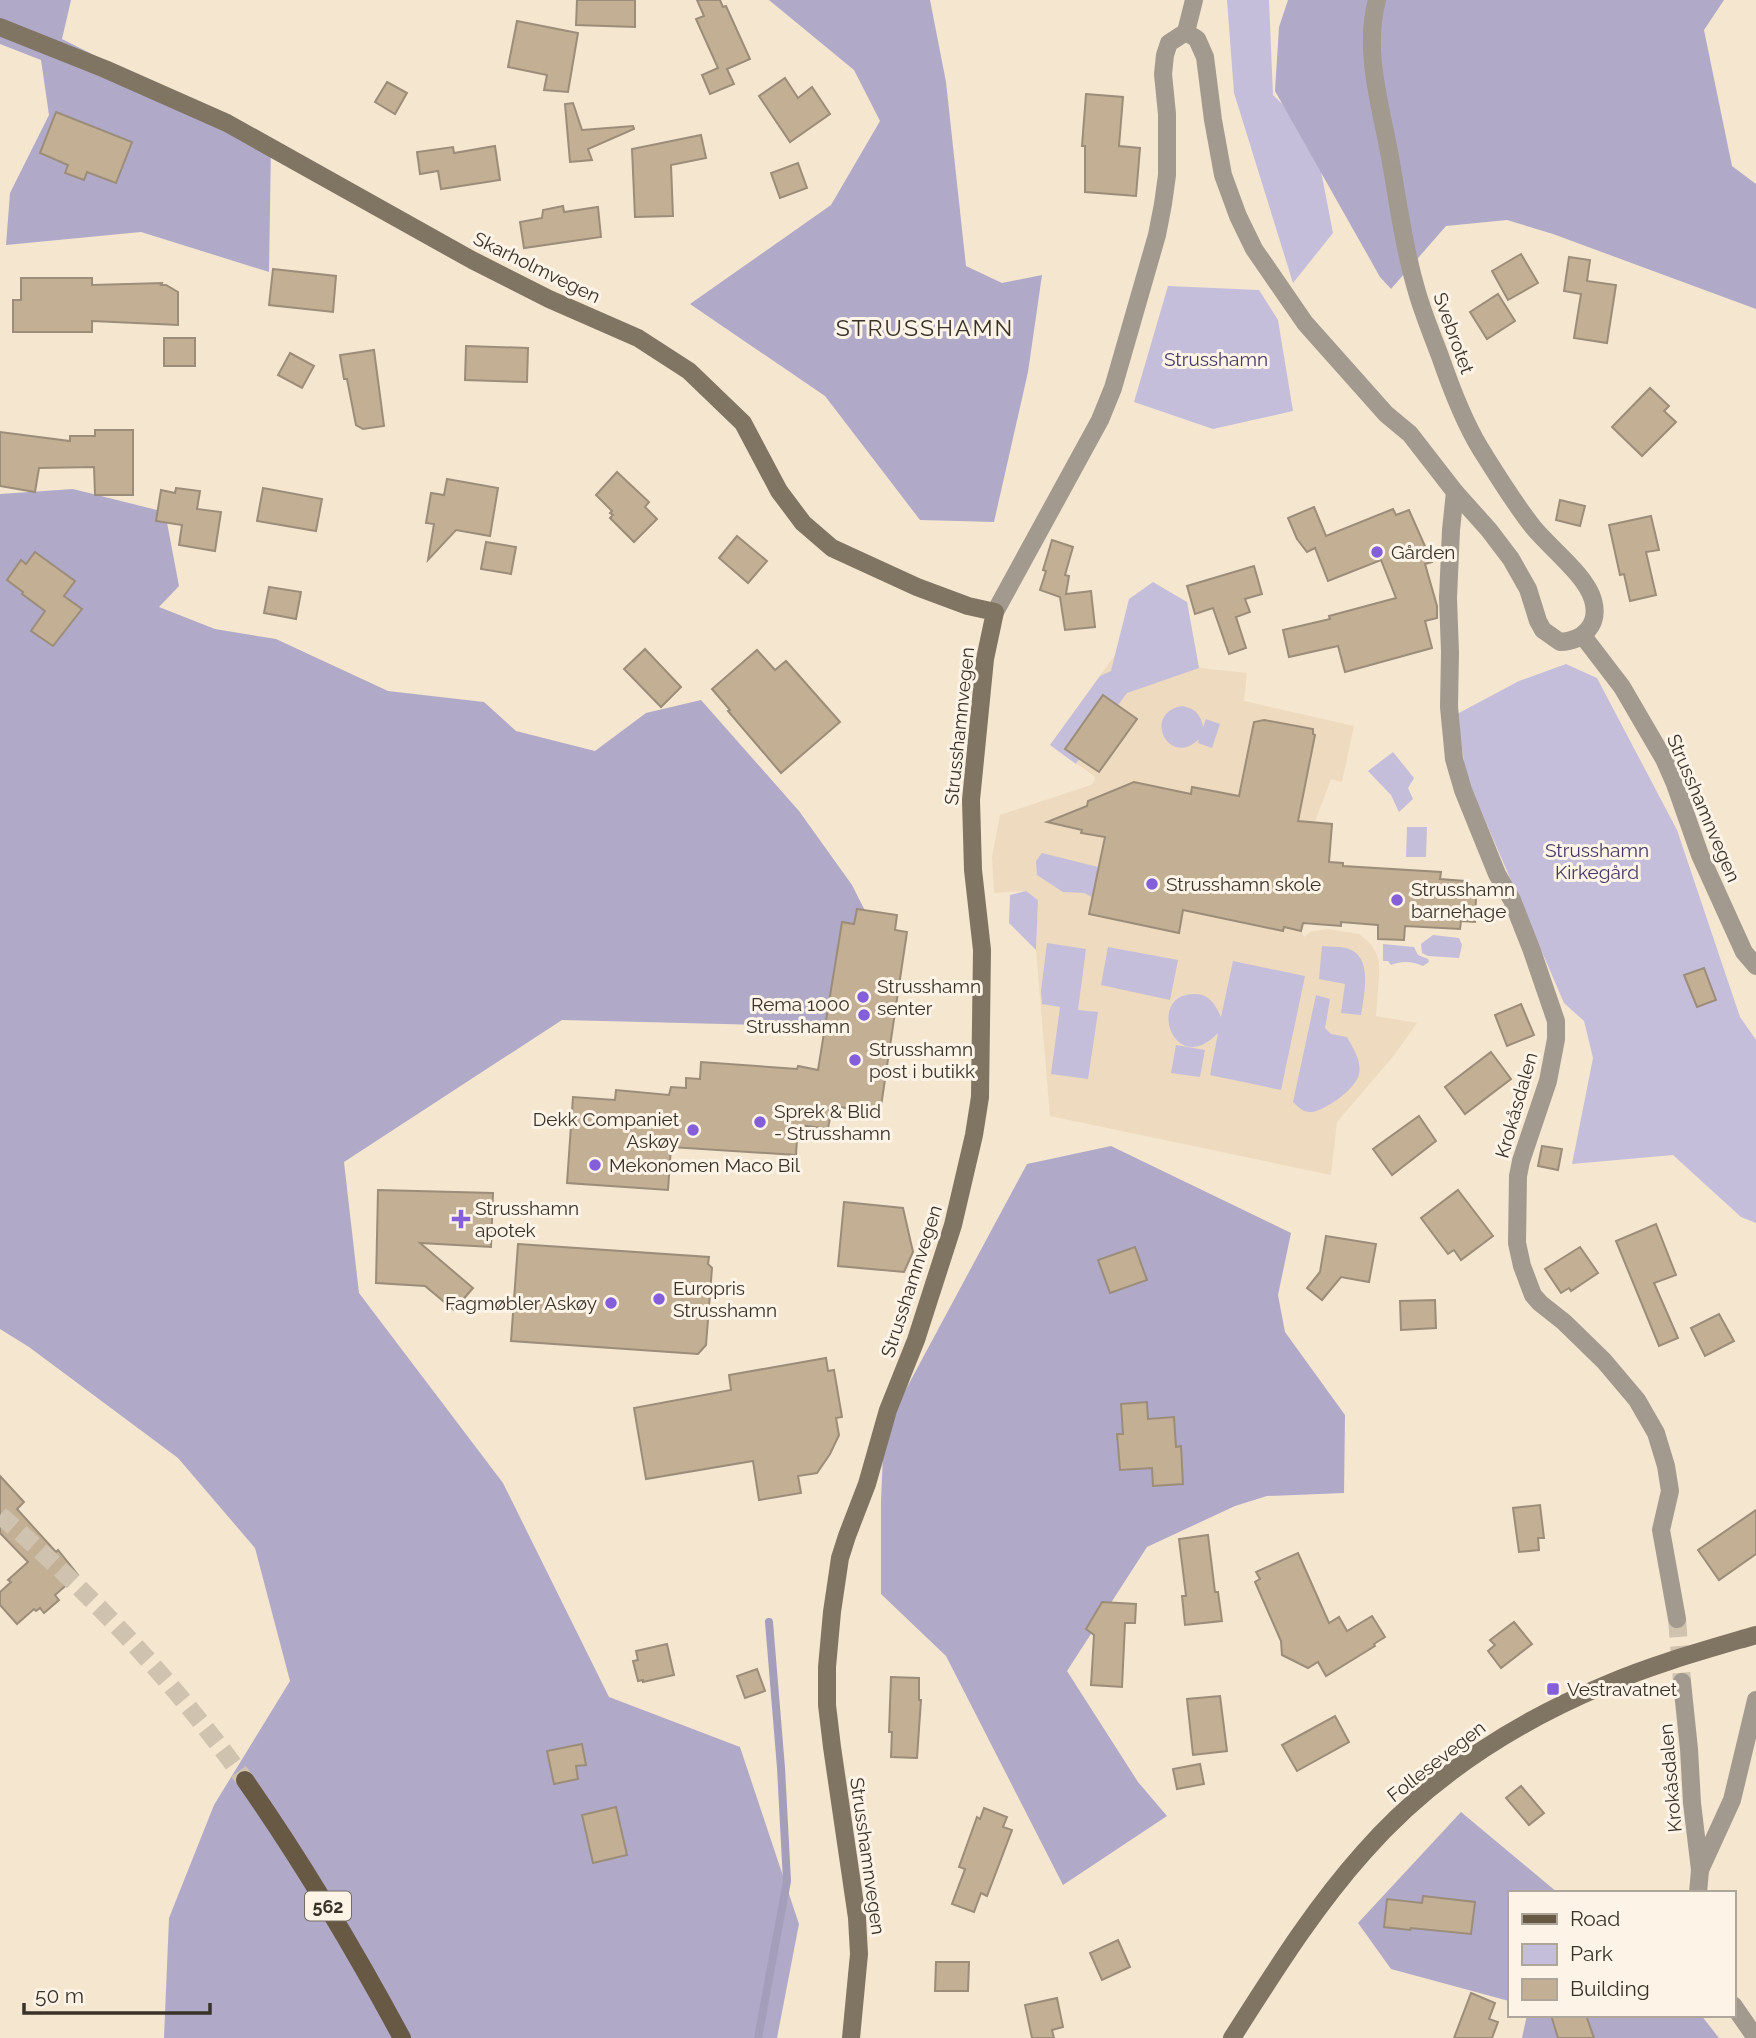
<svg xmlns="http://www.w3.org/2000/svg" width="1756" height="2038" font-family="Raleway,sans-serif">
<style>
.built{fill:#eedabe}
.green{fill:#c4bedb}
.forest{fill:#b0aac8}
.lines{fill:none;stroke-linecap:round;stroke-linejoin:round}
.stream{stroke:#a49ebb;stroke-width:8}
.building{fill:#c2af94;stroke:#9b8d79;stroke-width:2}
.street-tunnel{stroke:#cfc2af;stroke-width:18;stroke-dasharray:18 9;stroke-linecap:butt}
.primary-tunnel{stroke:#cfc2af;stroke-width:18;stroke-dasharray:18 9;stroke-linecap:butt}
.street{stroke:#a29a8e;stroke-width:18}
.secondary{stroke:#807463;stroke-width:18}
.primary{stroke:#685945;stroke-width:18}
.poi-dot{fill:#855fda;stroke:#fdf4e7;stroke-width:2.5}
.labels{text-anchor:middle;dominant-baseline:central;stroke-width:6;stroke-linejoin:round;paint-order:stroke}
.shield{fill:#fdf4e7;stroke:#736c62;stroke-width:2}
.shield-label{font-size:18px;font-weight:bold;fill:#383229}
.street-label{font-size:19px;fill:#383229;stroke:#fdf4e7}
.park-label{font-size:19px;fill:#433863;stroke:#fdf4e7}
.poi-label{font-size:19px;fill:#383229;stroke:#fdf4e7;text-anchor:start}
.quarter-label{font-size:23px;letter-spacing:2px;fill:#383229;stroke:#fdf4e7}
</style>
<rect width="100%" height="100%" fill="#f5e6d0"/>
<polygon class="built" points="1129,601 1187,602 1199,668 1247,673 1244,701 1354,726 1342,782 1331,779 1316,819 1313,872 1301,931 1304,937 1310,932 1327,929 1359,934 1371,944 1376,953 1379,962 1379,978 1376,1016 1417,1023 1395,1054 1337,1122 1331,1175 1050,1116 1036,950 1038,900 1026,891 994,893 992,857 1000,815 1091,785 1095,780 1094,776 1050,745 1115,655"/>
<g class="green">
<polygon points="1227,0 1269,0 1273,95 1314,135 1333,233 1293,283 1234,93"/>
<polygon points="1168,286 1259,290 1278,320 1293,411 1213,429 1134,402"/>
<polygon points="1153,582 1187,602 1199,668 1127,693 1118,705 1103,695 1065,748 1079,759 1076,764 1050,745 1100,676 1111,671 1129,599"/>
<polygon points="1566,664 1597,678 1677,830 1740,1017 1756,1040 1756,1223 1741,1217 1673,1155 1572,1164 1593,1058 1584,1021 1564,1003 1466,776 1457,714 1519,681"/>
<path d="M1182 706C1194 708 1201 714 1203 727L1206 719 1220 724 1212 748 1198 743 1199 739C1169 769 1141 713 1182 706Z"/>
<polygon points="1393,752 1414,778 1408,788 1413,799 1399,812 1391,795 1368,771"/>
<polygon points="1407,827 1427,827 1426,857 1406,857"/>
<polygon points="1042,853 1098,867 1092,897 1084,893 1063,892 1037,875 1036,861"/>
<polygon points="1026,891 1038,900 1036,950 1009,923 1010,895"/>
<polygon points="1433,935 1459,938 1462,945 1459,958 1428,956 1422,953 1421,944"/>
<polygon points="1047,943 1086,949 1078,1010 1098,1012 1088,1079 1051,1074 1060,1007 1042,1004 1041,991"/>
<path d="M1383 944 1414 947 1418 955 1428 959 1429 962 1423 966C1412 961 1401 961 1391 965L1388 961H1383Z"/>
<path d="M1322 946C1330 947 1338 946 1346 948 1374 955 1364 995 1361 1015L1341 1013 1345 984 1319 979Z"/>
<polygon points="1108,947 1178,960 1170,1000 1101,985"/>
<path d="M1233 961 1305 976 1281 1090 1210 1075 1218 1033C1173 1080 1145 993 1195 994 1210 994 1216 1006 1221 1017Z"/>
<path d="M1316 995 1330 999 1325 1028 1331 1034 1347 1037C1353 1048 1362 1061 1359 1074 1357 1088 1326 1110 1312 1112 1304 1113 1298 1107 1293 1102Z"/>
<polygon points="1176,1045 1205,1050 1200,1077 1171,1073"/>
</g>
<g class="forest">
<polygon points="0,0 71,0 62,39 271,144 269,272 141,232 6,245 10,193 49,115 41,60 0,44"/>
<polygon points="769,0 930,0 946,82 966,266 1002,283 1042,275 1028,372 994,522 920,520 825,396 690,304 831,205 880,121 854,70"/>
<polygon points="1288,0 1724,0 1704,30 1732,166 1756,184 1756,309 1553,234 1507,220 1446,226 1391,289 1380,277 1275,91 1279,27"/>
<polygon points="73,489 165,512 179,586 159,607 215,629 276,639 388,691 484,702 516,731 595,751 646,713 701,700 799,811 852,885 888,956 843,1027 562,1020 344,1162 359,1293 503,1483 609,1697 740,1747 799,1924 777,2038 164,2038 169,1918 214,1805 290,1681 255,1548 178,1458 29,1347 0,1329 0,494"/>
<polygon points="1111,1146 1291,1233 1278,1295 1285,1332 1345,1415 1344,1493 1267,1496 1235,1506 1147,1547 1067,1671 1138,1782 1167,1816 1063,1885 946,1656 881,1594 881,1501 884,1430 1027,1164"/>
<polygon points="1461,1812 1558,1893 1509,1893 1509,2001 1391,1969 1358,1923"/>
<polygon points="1527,2015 1701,2015 1719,2038 1522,2038"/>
</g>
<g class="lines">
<polyline class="stream" points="758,2038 787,1881 781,1768 769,1622"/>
</g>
<g class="building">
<polygon points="577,0 635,0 635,27 576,25"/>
<polygon points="697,0 720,0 723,7 726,6 750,59 727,69 734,84 710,94 702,75 718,68 696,19 704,16"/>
<polygon points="517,21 578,33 568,92 544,90 547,75 508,67"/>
<polygon points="785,78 798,98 812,87 830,114 790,142 759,96"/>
<polygon points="387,82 407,93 395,114 375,102"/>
<polygon points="1086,94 1123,97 1119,146 1140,148 1136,196 1085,192 1085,146 1082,146"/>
<polygon points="573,103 582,130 633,126 634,129 588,149 592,160 570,162 565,104"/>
<polygon points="56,112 132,142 116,183 87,172 84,180 65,173 68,165 40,153"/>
<polygon points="701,135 706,158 671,165 673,216 635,217 632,149"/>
<polygon points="495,146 500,180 441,189 438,171 420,174 417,152 453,147 454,153"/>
<polygon points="798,163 807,188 780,198 771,173"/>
<polygon points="563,206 564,212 598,207 601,237 524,248 520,222 542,218 543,210"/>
<polygon points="1521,254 1538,283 1508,300 1492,271"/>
<polygon points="1569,257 1590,260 1587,281 1616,285 1607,343 1574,338 1581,294 1564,291"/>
<polygon points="273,269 336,276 333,312 269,305"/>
<polygon points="21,278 92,278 92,285 162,283 161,285 166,285 178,292 178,325 92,321 92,332 13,332 13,300 21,300"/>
<polygon points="1498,294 1515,321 1487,339 1470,312"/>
<rect x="164" y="338" width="31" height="28"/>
<polygon points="466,346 528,348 527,382 465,380"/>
<polygon points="374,350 384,426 363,429 356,425 347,379 344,379 340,355"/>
<polygon points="290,353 314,366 302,388 278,375"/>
<polygon points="1650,388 1669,406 1664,411 1676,422 1642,456 1612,427"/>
<polygon points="95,430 133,430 133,495 95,495 94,467 39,468 35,492 0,486 0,432 70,441 70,436 95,436"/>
<polygon points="617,472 649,502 645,507 657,519 634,542 610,518 613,515 610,513 612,511 596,495"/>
<polygon points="447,479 498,488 490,536 456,530 428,560 434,524 426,523 431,493 444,495"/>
<polygon points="176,488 200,491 197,509 221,512 215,551 179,545 182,525 156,521 161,490 175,493"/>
<polygon points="263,488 322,499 316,531 257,521"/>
<polygon points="1560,500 1585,506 1580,526 1556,520"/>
<polygon points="1314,507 1326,536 1393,509 1396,515 1409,510 1432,562 1425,564 1437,606 1437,618 1425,621 1432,648 1345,672 1338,646 1289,657 1283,630 1330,619 1329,616 1396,598 1381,560 1328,581 1315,548 1307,552 1297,539 1288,518"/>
<polygon points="1651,516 1659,550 1646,552 1656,595 1630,601 1624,574 1620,575 1609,525"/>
<polygon points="737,536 767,561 748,583 719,558"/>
<polygon points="1052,540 1073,547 1065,575 1069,576 1066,594 1091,591 1095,627 1065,630 1060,597 1040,590 1046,571 1043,570"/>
<polygon points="486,542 516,547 511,574 481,569"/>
<polygon points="35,552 75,581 64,596 82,609 53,646 31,631 45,611 22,594 23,592 7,580 21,560 26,564"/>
<polygon points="1254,566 1262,594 1245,599 1250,612 1236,617 1246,648 1229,654 1213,608 1195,614 1187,586"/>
<polygon points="269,587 301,592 296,619 264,613"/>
<polygon points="645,649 681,687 661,707 624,669"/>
<polygon points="757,650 775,670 786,661 840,722 781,773 728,711 730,710 712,689"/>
<polygon points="1103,695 1137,719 1099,772 1065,749"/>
<polygon points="1264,720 1313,729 1313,734 1315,735 1298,821 1332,824 1329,862 1343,863 1343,866 1441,872 1440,879 1465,881 1476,897 1475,922 1461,921 1460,929 1405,926 1404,940 1378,939 1378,925 1341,922 1341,926 1303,923 1301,931 1284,927 1283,931 1183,910 1179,933 1089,914 1105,837 1081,833 1082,830 1047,822 1087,806 1088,801 1134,782 1191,794 1192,787 1239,796 1254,722"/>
<polygon points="857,909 897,915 895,930 907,932 880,1113 832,1106 828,1129 806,1126 805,1140 797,1139 796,1155 671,1147 668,1190 567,1183 573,1097 615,1100 616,1090 669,1095 671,1087 686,1088 686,1078 700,1079 701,1062 797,1069 798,1066 818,1070 842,922 854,924"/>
<polygon points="1704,968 1716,1000 1697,1007 1684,975"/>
<polygon points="1521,1004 1534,1035 1507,1046 1495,1015"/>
<polygon points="1491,1052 1511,1079 1465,1114 1445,1087"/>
<polygon points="1419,1116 1436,1141 1392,1175 1373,1149"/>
<polygon points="1542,1146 1562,1149 1558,1170 1538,1166"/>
<polygon points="378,1190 493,1193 491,1247 420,1243 473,1288 454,1310 425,1286 376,1283"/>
<polygon points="1458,1190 1493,1236 1461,1260 1454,1250 1448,1254 1421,1218"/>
<polygon points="844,1202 903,1208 913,1252 904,1272 838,1266"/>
<polygon points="1656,1224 1676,1275 1654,1283 1678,1338 1659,1346 1616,1241"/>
<polygon points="1326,1236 1376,1244 1369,1282 1341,1277 1322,1300 1307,1288 1320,1272"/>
<polygon points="518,1244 709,1257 708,1264 712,1268 706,1345 698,1354 511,1341"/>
<polygon points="1135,1247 1147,1280 1110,1293 1098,1260"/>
<polygon points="1580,1247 1598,1273 1571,1291 1569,1288 1561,1293 1545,1269"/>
<polygon points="1435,1300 1436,1328 1401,1330 1400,1301"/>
<polygon points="1719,1314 1734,1341 1705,1356 1691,1328"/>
<polygon points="826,1358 828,1371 834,1370 842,1417 836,1418 839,1435 830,1454 817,1473 798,1476 801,1493 759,1500 753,1461 646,1479 634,1408 731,1390 729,1375"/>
<polygon points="1147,1402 1148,1419 1174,1417 1176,1447 1181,1446 1183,1484 1153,1486 1152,1468 1120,1470 1117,1434 1123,1434 1121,1404"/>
<polygon points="0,1476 24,1502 17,1509 56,1552 58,1550 78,1575 55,1595 59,1600 44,1613 40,1608 36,1611 34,1609 17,1624 0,1605 0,1592 11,1582 8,1580 28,1562 0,1533"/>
<polygon points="1540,1505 1544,1538 1538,1538 1539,1550 1519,1552 1513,1508"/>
<polygon points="1756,1510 1756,1554 1719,1580 1698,1550"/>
<polygon points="1208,1535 1215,1592 1218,1592 1222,1621 1185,1625 1182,1596 1186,1596 1179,1539"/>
<polygon points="1298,1553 1329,1623 1339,1617 1347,1631 1372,1616 1385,1637 1374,1644 1375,1646 1326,1676 1318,1662 1308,1668 1282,1655 1281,1641 1255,1582 1260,1579 1256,1572"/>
<polygon points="1102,1602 1136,1604 1135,1623 1125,1623 1122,1687 1091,1685 1094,1635 1086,1629"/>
<polygon points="1514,1622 1532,1644 1501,1668 1488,1651 1495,1645 1490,1640"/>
<polygon points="667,1644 674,1675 643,1682 643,1680 638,1681 633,1661 638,1660 636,1651"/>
<polygon points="757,1669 765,1691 745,1698 737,1676"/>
<polygon points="891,1677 919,1678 919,1700 921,1700 917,1758 891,1757 892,1732 889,1732"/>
<polygon points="1220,1696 1227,1751 1193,1755 1187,1699"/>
<polygon points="1335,1716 1349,1742 1297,1771 1282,1745"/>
<polygon points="582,1744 586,1765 576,1766 578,1779 554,1784 547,1751"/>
<polygon points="1200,1764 1204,1784 1177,1789 1173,1769"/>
<polygon points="1521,1786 1544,1813 1529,1825 1506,1798"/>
<polygon points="616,1807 627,1855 593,1863 582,1815"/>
<polygon points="984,1808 1007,1817 1003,1827 1012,1830 987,1896 981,1893 974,1912 952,1904 965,1869 959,1867 977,1817 980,1819"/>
<polygon points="1423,1896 1475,1902 1471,1934 1411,1928 1410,1930 1384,1927 1387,1899 1422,1903"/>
<polygon points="1118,1940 1130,1967 1102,1980 1090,1953"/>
<polygon points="936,1962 969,1962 968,1991 935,1991"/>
<polygon points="1471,1993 1495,2003 1489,2019 1498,2022 1492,2038 1454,2038"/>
<polygon points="1057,1998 1063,2027 1052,2030 1054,2038 1032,2038 1025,2005"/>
<polygon points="1551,2015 1586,2015 1594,2038 1558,2038"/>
</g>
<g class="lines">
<polyline class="street-tunnel" points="1677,1619 1682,1682"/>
<path class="primary-tunnel" d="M0 1515C93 1595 173 1681 245 1780"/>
<g class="street">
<path d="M1377 0C1363 51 1381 107 1390 157 1398 202 1404 248 1417 292 1423 313 1432 335 1440 356 1451 388 1463 420 1480 448 1497 475 1514 503 1533 527 1550 548 1586 575 1593 600 1600 625 1583 641 1560 642L1543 630 1538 621 1528 589 1511 559 1489 530 1455 492"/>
<polyline points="1186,32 1197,39 1205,57 1213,120 1223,175 1238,216 1254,249 1305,323 1386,414 1410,434 1455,492 1451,530 1448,598 1450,652 1449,707 1454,759 1463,790 1497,874 1512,900 1532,951 1556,1021 1556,1039 1548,1081 1521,1161 1518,1176 1517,1243 1522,1266 1533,1295 1540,1303 1564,1322 1604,1361 1637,1400 1656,1433 1666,1466 1670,1491 1661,1530 1677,1619"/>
<polyline points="1186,32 1194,0"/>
<polyline points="995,612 1100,420 1113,388 1128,336 1157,235 1163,204 1167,175 1167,114 1163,74 1165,55 1169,43 1186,32"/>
<polyline points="1583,636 1622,687 1664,759 1675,784 1700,855 1744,952 1756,966"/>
<polyline points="1682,1682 1689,1749 1692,1803 1700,1870 1698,1893"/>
<polyline points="1700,1870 1732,1800 1756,1700"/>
<polyline points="1733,2005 1756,2038"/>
</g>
<g class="secondary">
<polyline points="0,27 105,69 227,123 472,260 549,299 638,338 689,371 743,423 779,491 803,523 832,548 917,587 968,606 995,612 985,659 971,800 973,870 982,950 980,1097 974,1135 953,1225 916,1340 888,1410 867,1484 847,1536 840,1558 832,1612 827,1667 827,1705 832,1747 857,1918 859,1954 851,2038"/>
<path d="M1232 2038C1273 1974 1313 1909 1364 1852 1429 1778 1514 1723 1605 1685 1654 1664 1705 1650 1756 1635"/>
</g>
<path class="primary" d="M245 1780C303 1863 354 1949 402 2038"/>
</g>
<g class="poi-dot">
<circle cx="1377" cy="552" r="7"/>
<circle cx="1152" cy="884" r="7"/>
<circle cx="1397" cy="900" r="7"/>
<circle cx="863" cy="997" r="7"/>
<circle cx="864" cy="1015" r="7"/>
<circle cx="855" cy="1060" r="7"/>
<circle cx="760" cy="1122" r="7"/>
<circle cx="693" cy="1130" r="7"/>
<circle cx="595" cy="1165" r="7"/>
<path d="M457.5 1208.5h7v7h7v7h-7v7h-7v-7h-7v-7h7z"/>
<circle cx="659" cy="1299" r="7"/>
<circle cx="611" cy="1303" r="7"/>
<rect x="1546" y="1682" width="14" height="14" rx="3.5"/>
</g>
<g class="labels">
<rect class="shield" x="305" y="1891.5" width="46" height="29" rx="5"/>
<g class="shield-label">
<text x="328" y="1906">562</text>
</g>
<g class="street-label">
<text transform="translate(537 267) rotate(26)">Skarholmvegen</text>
<text transform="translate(1454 333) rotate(70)">Svebrotet</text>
<text transform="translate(959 726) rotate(-84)">Strusshamnvegen</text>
<text transform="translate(1704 808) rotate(67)">Strusshamnvegen</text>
<text transform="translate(1516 1105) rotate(-74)">Krokåsdalen</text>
<text transform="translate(911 1281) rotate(-72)">Strusshamnvegen</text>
<text transform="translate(1436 1761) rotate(-38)">Follesevegen</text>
<text transform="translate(1670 1778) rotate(-95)">Krokåsdalen</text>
<text transform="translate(868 1856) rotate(82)">Strusshamnvegen</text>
</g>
<g class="park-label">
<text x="1216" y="359">Strusshamn</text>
<text x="1597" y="850">Strusshamn<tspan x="1597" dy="22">Kirkegård</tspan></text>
</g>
<g class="poi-label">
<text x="1391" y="552">Gården</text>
<text x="1166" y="884">Strusshamn skole</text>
<text x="1411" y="889">Strusshamn<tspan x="1411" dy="22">barnehage</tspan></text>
<text x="877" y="986">Strusshamn<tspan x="877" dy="22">senter</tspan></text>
<text x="850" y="1004" text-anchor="end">Rema 1000<tspan x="850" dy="22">Strusshamn</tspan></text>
<text x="869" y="1049">Strusshamn<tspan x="869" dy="22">post i butikk</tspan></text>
<text x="774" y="1111">Sprek &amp; Blid<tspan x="774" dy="22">- Strusshamn</tspan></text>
<text x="679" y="1119" text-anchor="end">Dekk Companiet<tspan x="679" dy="22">Askøy</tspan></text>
<text x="609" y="1165">Mekonomen Maco Bil</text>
<text x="475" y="1208">Strusshamn<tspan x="475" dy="22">apotek</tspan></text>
<text x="673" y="1288">Europris<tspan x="673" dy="22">Strusshamn</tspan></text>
<text x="597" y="1303" text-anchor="end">Fagmøbler Askøy</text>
<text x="1567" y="1689">Vestravatnet</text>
</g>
<g class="quarter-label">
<text x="925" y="327">STRUSSHAMN</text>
</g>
</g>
<rect x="1508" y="1891" width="228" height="126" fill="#fdf4e7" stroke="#aea69b" stroke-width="2"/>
<rect x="1522" y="1914" width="35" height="10" fill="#685945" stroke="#aea69b" stroke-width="2"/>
<text x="1570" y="1926" font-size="21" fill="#383229">Road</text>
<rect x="1522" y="1944" width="35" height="21" fill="#c4bedb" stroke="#aea69b" stroke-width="2"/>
<text x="1570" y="1961" font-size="21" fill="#383229">Park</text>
<rect x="1522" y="1979" width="35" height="21" fill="#c2af94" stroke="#aea69b" stroke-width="2"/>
<text x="1570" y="1996" font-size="21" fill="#383229">Building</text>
<path d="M24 2003v10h186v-10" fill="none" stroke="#383229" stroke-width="3.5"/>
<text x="35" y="2003" font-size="21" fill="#383229" stroke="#fdf4e7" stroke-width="5" paint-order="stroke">50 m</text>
</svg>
